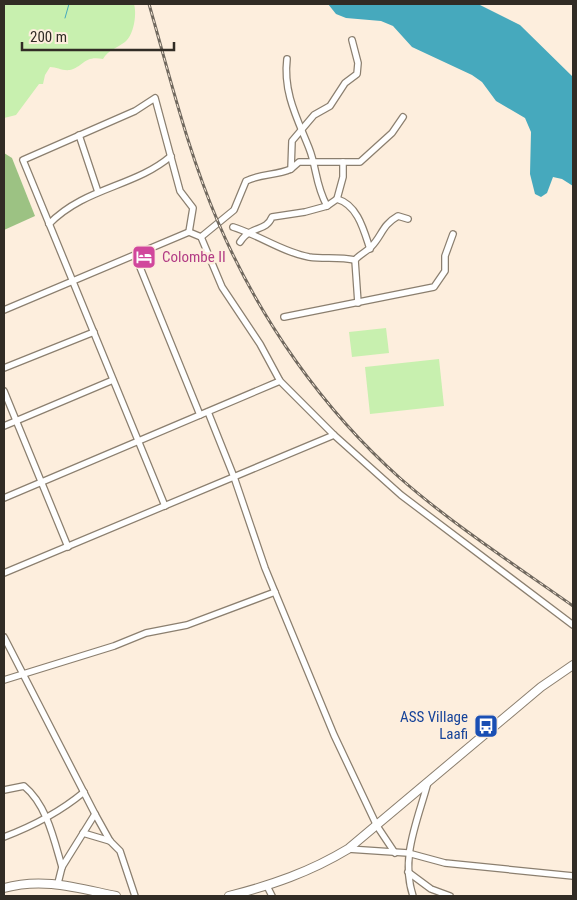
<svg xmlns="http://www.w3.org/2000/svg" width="577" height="900" font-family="'Roboto Condensed',sans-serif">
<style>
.green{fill:#c8f0af}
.forest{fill:#9cc283}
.water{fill:#46a9bd}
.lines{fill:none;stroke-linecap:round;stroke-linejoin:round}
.stream{stroke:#46a9bd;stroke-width:1}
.street-casing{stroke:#8b7f6f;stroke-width:8}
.secondary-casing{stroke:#8b7f6f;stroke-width:10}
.street{stroke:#fff;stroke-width:5.5}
.secondary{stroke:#fff;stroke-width:8}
.rail-casing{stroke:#71695f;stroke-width:3}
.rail{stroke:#fdeedd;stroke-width:1;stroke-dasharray:4;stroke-linecap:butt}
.labels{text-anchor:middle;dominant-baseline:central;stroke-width:5;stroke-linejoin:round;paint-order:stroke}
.hotel-label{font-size:15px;fill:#b23c85;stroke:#fdeedd;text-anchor:start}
.transit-label{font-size:15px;fill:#164399;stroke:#fdeedd;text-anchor:end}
</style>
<rect width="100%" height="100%" fill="#fdeedd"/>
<g class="green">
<path d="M4 4H134C137 14 134 35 125 42 117 48 108 50 103 59 84 55 83 67 70 70 62 71 57 67 50 67L45 75 43 84H39L16 115 4 118Z"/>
<polygon points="386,328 389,353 352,357 349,332"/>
<polygon points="439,359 444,406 370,414 365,367"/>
</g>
<polygon class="forest" points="4,153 12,158 35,216 4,230"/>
<polygon class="water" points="328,4 478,4 520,25 573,77 573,186 562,179 553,177 547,193 541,197 535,194 530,174 531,132 525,118 496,101 482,82 472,75 412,47 393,26 381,21 346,18 336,14"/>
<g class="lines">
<polyline class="stream" points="65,18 69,4"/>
<g class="street-casing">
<g id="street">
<path d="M287 59C283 92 297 118 309 148 317 168 315 184 327 206"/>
<polyline points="79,135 98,192"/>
<polyline points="291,169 299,162 360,162 392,133 403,117"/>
<polyline points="337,199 343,177 343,162"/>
<path d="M49 224C85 187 135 187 171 156"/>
<path d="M233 227C259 235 282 252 309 257 323 259 339 257 355 260 360 254 366 252 371 247 382 236 382 225 398 216L408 219"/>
<path d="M201 237 234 210 246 181C262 173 275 176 291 169L292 141 314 115 330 106 345 83 357 74 358 63 352 40"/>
<path d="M240 242C242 239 245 235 249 233 258 227 267 229 272 217L305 212 327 206 337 199C358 205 364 231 370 249"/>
<polyline points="135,255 200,415"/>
<polyline points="355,260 358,303"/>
<polyline points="4,310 189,232 201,237 222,287 260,344 280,381 334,435 401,495 573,625"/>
<polyline points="284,317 434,287 445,271 445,256 453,234"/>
<polyline points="4,368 94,332"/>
<polyline points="4,391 68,547"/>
<polyline points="208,412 234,477 265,568 334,735 377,826 395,853"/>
<polyline points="4,426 113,380"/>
<polyline points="4,498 280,381"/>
<polyline points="165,506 23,160 135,111 155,98 180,191 193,208 189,232"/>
<polyline points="4,573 334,435"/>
<polyline points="4,637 95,814 110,841 120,851 135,896"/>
<polyline points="4,680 114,646 146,633 187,625 275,592"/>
<path d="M4 790 24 786C47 805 54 840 62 867"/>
<polyline points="83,833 110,841"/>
<path d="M4 837C33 826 60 812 84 792"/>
<polyline points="348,849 408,853 445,863 573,876"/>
<polyline points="408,872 431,889 450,896"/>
<polyline points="58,883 62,867 95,814"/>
<polyline points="267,886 272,896"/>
<path d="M413 896C400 857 418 820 428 782"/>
</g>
</g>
<g class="secondary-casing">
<g id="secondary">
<path d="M4 888C43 877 77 888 116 896"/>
<path d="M229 896C272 885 310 872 348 849L541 687 573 665"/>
</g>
</g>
<use href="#street" class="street"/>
<use href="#secondary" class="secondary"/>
<g class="rail-casing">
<path id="rail" d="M149 4C170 77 188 152 218 222 259 318 323 410 401 479 455 526 515 565 573 606"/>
</g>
<use href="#rail" class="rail"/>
</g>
<defs>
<g id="hotel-square" transform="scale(1.25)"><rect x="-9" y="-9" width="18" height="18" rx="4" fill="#d1479c" stroke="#fdeedd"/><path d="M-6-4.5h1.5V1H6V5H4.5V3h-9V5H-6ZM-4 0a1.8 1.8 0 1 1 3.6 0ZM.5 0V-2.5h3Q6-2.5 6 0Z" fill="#fff"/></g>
<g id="bus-square" transform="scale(1.25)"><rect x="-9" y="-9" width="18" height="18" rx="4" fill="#1a4fb4" stroke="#fdeedd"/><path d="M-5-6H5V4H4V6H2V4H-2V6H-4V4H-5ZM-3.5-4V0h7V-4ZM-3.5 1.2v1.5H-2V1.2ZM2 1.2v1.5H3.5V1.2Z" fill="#fff"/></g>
</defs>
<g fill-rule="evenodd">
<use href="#hotel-square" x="144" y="257"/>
<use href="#bus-square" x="486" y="726"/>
</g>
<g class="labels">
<g class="hotel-label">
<text x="162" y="257">Colombe II</text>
</g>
<g class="transit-label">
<text x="468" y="717">ASS Village<tspan x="468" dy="17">Laafi</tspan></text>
</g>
</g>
<rect width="577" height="900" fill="none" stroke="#312c25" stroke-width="10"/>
<path d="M22 42v8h152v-8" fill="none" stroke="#312c25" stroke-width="2.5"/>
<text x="30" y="42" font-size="15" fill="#312c25" stroke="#fdeedd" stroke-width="4" paint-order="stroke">200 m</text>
</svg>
